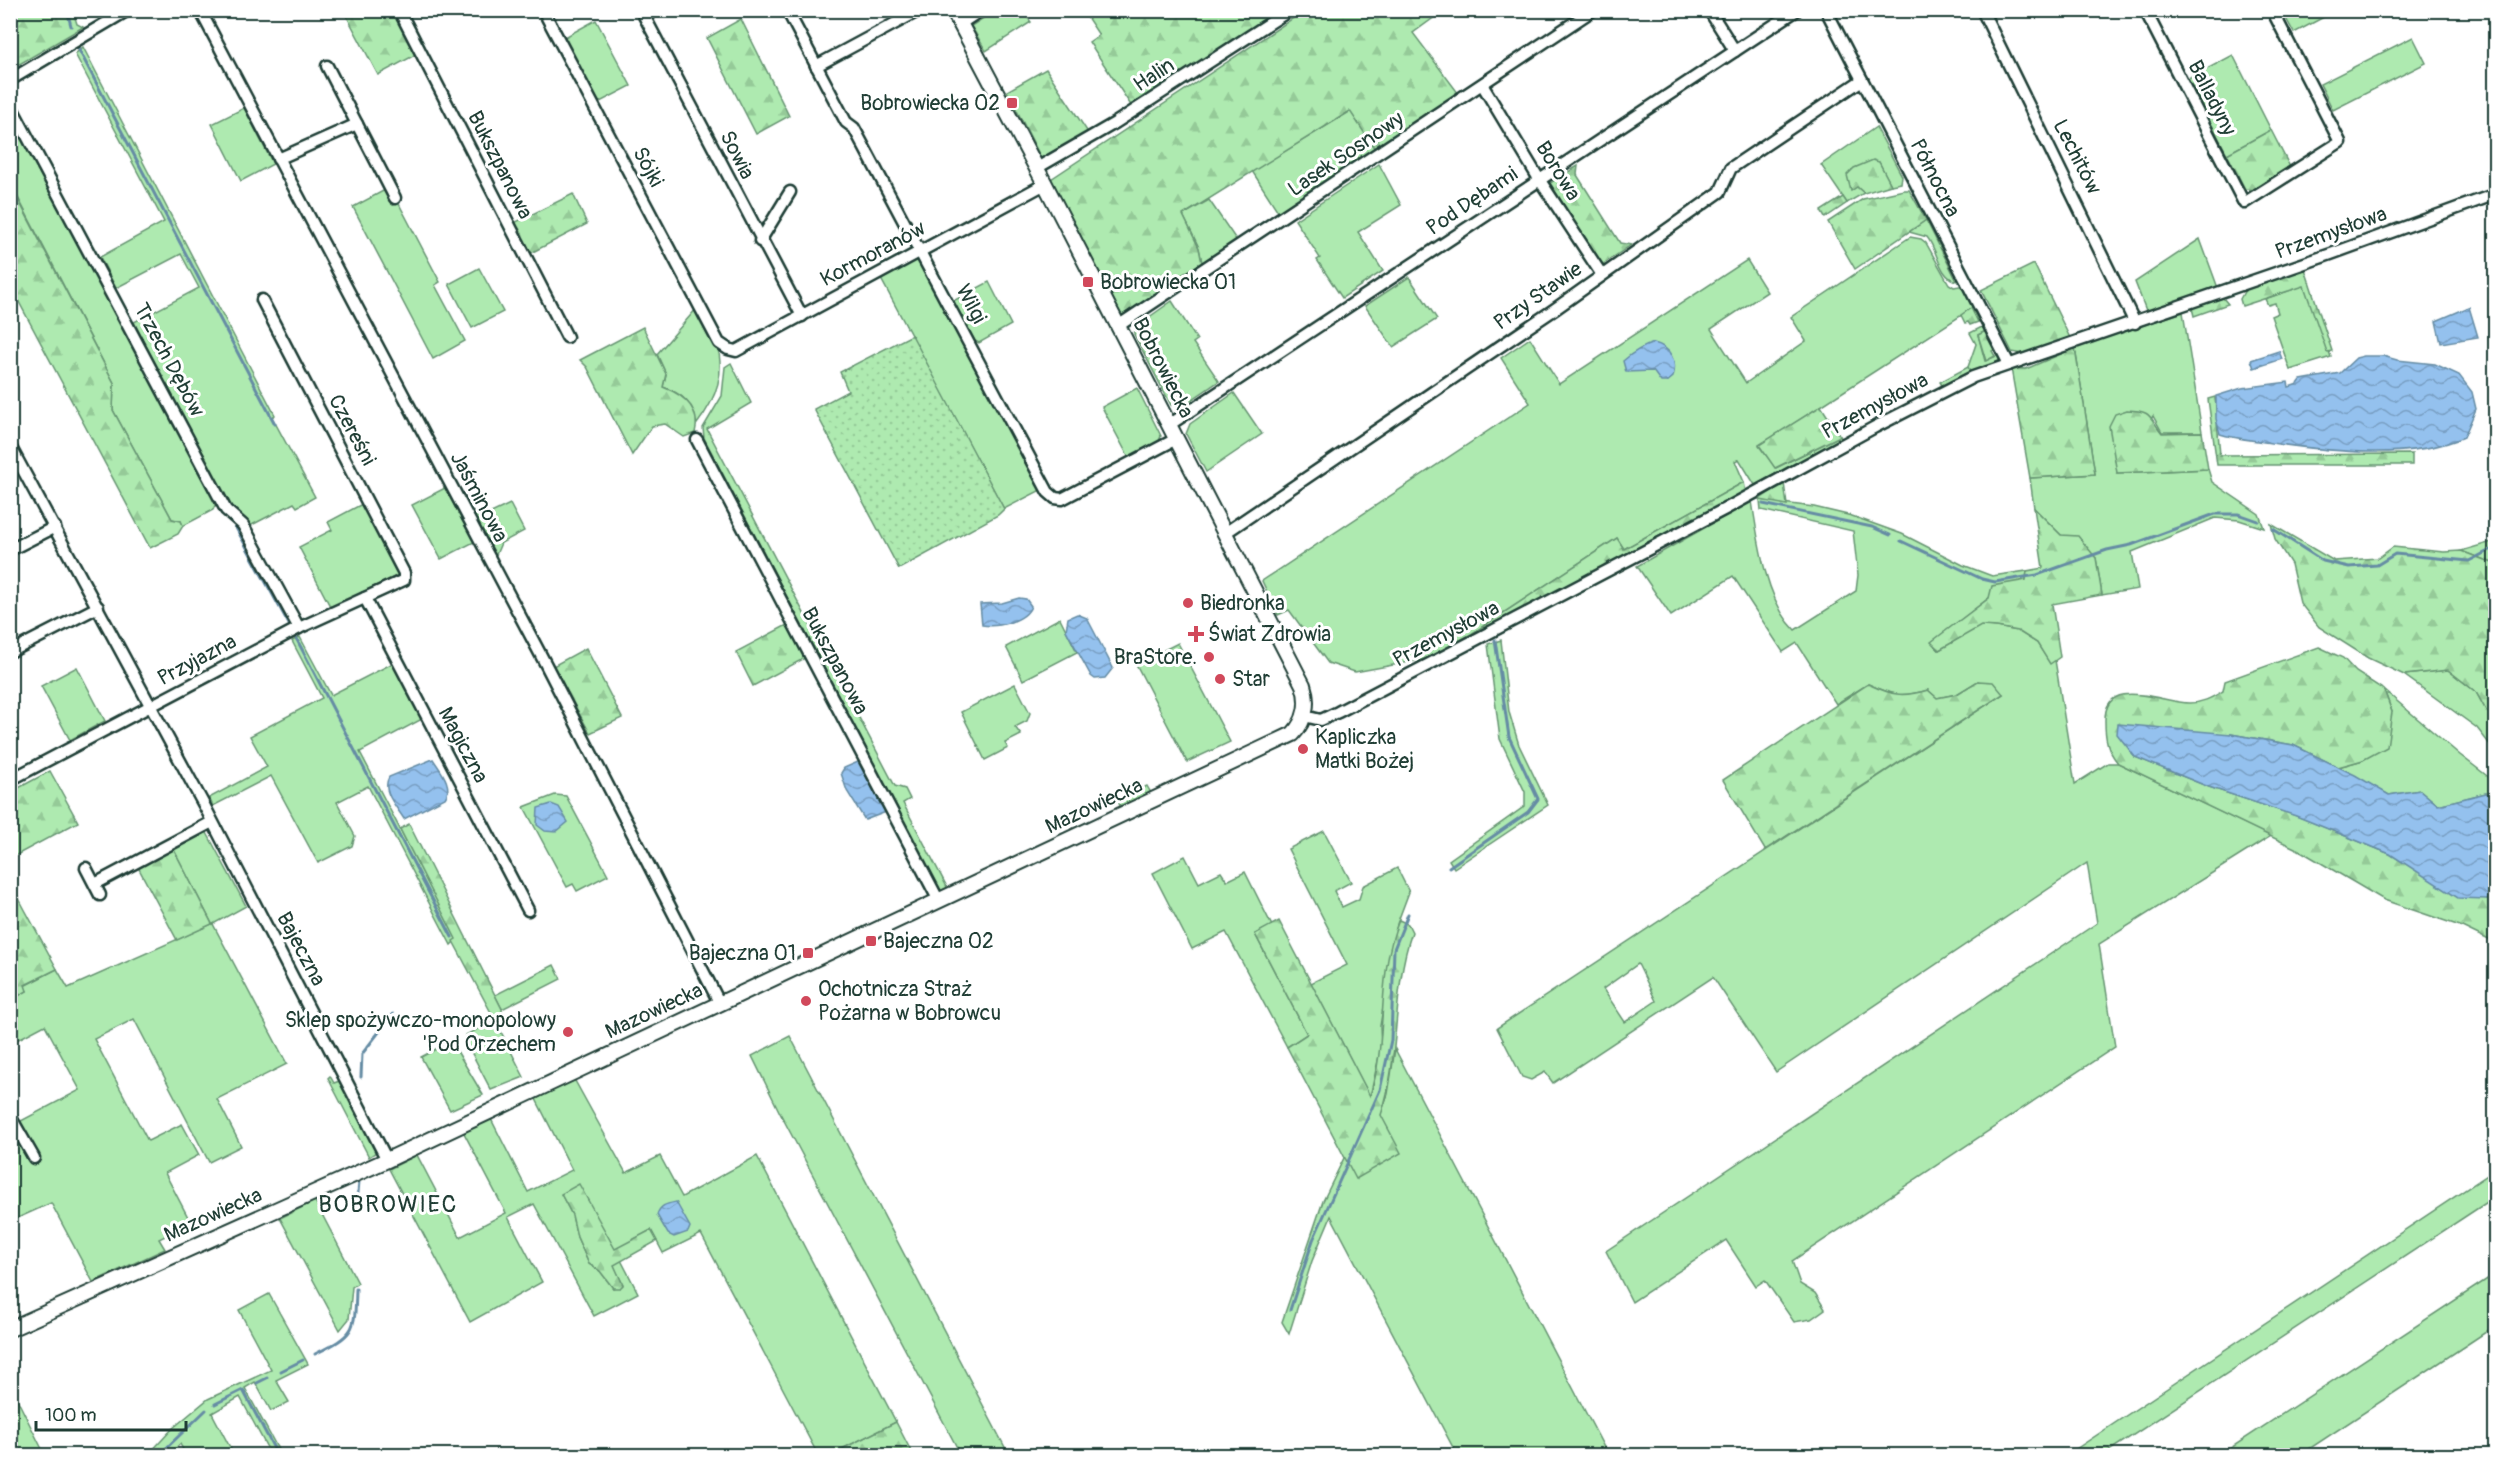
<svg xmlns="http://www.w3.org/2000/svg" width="2506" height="1466" font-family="Pangolin,sans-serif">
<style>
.grass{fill:#aeeab0;stroke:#669472;stroke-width:1.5;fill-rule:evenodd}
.forest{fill:url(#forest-firs);stroke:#669472;stroke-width:1.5}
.park{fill:url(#park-dots);stroke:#669472;stroke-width:1.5}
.water{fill:url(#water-waves);stroke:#658ca4;stroke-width:1.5}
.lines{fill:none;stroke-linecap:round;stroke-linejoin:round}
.stream{stroke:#658ca4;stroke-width:3}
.minor-casing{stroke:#1f3d34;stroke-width:15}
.tertiary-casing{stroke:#1f3d34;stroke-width:18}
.minor{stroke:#fff;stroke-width:10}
.tertiary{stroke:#fff;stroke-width:14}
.poi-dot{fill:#d1495b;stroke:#fff;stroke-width:2}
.labels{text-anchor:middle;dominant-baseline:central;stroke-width:6;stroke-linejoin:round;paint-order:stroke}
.street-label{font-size:21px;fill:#1f3d34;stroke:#fff}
.poi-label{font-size:21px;fill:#1f3d34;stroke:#fff;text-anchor:start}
.quarter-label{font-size:24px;letter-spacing:1.5px;fill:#1f3d34;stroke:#fff}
</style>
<defs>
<pattern id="forest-firs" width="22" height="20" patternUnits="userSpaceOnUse" patternTransform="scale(1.5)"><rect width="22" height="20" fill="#aeeab0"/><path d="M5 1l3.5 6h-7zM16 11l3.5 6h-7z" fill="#95ca98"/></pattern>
<pattern id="park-dots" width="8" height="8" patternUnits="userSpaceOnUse" patternTransform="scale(1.5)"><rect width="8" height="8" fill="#aeeab0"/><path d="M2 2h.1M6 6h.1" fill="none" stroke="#95ca98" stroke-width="1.8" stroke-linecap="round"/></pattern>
<pattern id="water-waves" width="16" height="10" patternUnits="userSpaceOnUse" patternTransform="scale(1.5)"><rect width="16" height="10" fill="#94c1ee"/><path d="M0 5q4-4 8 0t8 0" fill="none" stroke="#789ec2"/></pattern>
</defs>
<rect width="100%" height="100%" fill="#fff"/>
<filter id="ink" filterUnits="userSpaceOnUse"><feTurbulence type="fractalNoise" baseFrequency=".0167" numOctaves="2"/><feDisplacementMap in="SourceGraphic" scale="12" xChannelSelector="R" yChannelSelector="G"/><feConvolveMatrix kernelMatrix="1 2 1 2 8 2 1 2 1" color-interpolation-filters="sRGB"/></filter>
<g filter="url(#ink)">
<g class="grass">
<polygon points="994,11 1023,11 1031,22 986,51 971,26"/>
<polygon points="2282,11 2335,11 2294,33"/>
<polygon points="596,20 631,86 598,103 563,38"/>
<polygon points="2413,37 2426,63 2333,110 2320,84"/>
<polygon points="83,47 275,415 272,417 315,497 297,507 294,503 248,527 228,508 134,322 199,288 181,254 116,288 100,257 164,222 75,54"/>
<polygon points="2233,55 2271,130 2227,154 2188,79"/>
<polygon points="244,108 273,164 241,181 212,124"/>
<polygon points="1351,111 1375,149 1279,213 1252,171"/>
<polygon points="10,114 216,503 213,510 183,526 181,521 172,519 113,410 114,383 11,184"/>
<polygon points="1876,127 1902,176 1901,183 1891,185 1879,162 1857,187 1864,193 1847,203 1821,165"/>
<polygon points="1379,164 1401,205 1358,232 1383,271 1342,298 1317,260 1320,258 1295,220"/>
<polygon points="385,190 393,205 398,202 440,282 435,285 465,341 433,359 353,207"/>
<polygon points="1209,200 1237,241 1202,263 1199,248 1183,215"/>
<path d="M1926 220 1957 281C1939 278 1938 250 1927 237L1909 232Z"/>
<polygon points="1910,237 1921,239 1926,243 1949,284 1954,287 1965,285 1981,320 1978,322 1971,309 1759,446 1776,468 1840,436 1843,440 1755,485 1739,459 1735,461 1744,482 1624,549 1617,538 1473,633 1426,659 1355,672 1328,663 1289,610 1278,615 1262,581 1530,403 1501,358 1530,338 1559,384 1747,260 1767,292 1711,329 1746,383 1806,341 1791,317"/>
<polygon points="2200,239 2218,288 2147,313 2135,282"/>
<polygon points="920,255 1043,489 1004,509 880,277"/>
<polygon points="479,268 503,312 472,328 449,284"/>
<polygon points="1409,277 1437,319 1393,347 1365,306"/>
<polygon points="989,282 1011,325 979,343 975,341 953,301"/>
<polygon points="2305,285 2331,357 2290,370 2271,316 2278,313 2275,303 2268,305 2265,299"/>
<polygon points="1172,301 1197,340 1193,343 1219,381 1181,407 1171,405 1134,334 1138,325"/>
<path d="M697 308C704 320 714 333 717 345 726 374 714 402 697 424 691 403 684 394 663 387L666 374 657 354Z"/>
<polygon points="2183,312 2202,432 2162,432 2153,416 2117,473 2208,469 2212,482 2259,514 2264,528 2239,520 2215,518 2132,552 2138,589 2102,595 2096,558 2061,535 2034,508 2030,478 2095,474 2075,348"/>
<polygon points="1984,326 1988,330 1978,335 1985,361 2001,354 2001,358 1995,365 1971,374 1968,367 1976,344 1970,333"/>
<polygon points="731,363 751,403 707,429 895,786 905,789 910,799 903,803 948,889 941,892 704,438 703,428 722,396 725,367"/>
<polygon points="1137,388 1161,436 1159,441 1129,458 1102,407"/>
<polygon points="1234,393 1262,434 1206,472 1186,434 1190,424"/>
<polygon points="445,488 474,542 441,559 412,505"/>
<path d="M1760 500 1814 507 1852 516 1902 534 1963 565 1992 576 2027 571 2026 580 1989 598 1932 642 1939 650 1981 625 1997 627 2018 631 2037 643 2050 663 2055 660 2075 784 2108 763H2118L2271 836 2099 944 2115 1047 1792 1261 1800 1284 1815 1293 1825 1309 1811 1319 1794 1322 1765 1280 1756 1286 1726 1240 1632 1302 1606 1251 2097 923 2087 863 1776 1072 1713 977 1553 1083 1545 1072 1531 1080 1522 1077 1497 1028 2003 694 1978 681 1957 694 1937 698 1928 690C1901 698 1892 695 1868 684L1836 704 1797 643 1783 652 1733 576 1671 616 1637 566 1752 501C1758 541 1766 601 1795 630L1856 591 1858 575 1853 531 1761 510ZM1638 964 1656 1001 1625 1022 1603 989Z"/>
<polygon points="364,503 398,566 398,575 331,608 299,547 332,530 328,522"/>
<polygon points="510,504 524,531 501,543 495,557 473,514 483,517"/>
<polygon points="2495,541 2495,564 2461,551"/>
<polygon points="1060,618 1077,652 1023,680 1006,647"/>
<polygon points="300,637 331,695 395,662 424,718 360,752 457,939 451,945 368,786 337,802 355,836 352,846 318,863 271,776 213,806 209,798 267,767 250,736 322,698 292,641"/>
<polygon points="1501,640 1509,712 1519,745 1548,805 1454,868 1449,860 1525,806 1525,792 1500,739 1488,644"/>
<polygon points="1178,643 1230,742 1187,762 1136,664"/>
<polygon points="77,667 105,721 70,740 41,686"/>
<polygon points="2448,670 2476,692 2487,712 2495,714 2495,751 2477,728 2404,675"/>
<polygon points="1015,684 1030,713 1027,721 1015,727 1021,735 1005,743 1008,748 985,760 961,712"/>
<polygon points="2384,690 2460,755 2495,782 2495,796 2486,793 2438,805 2420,790 2389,795 2338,767 2363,760 2392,712"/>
<polygon points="1147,786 1151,793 1121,807 1117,800"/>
<polygon points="555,795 566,796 608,875 577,891 573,884 567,887 524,807"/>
<polygon points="206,831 246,906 213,924 287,1064 217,1099 241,1146 209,1162 134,1019 94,1039 148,1141 182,1124 199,1155 165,1173 191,1223 159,1239 165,1249 93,1282 51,1203 11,1221 10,1125 33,1164 39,1160 19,1122 80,1090 45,1025 11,1043 11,1000 27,991 24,986 57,969 68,988 212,924 173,848"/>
<polygon points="1324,831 1351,882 1334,891 1342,907 1359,899 1363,886 1397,868 1409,892 1397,924 1380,1026 1381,1047 1370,1097 1311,983 1347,965 1288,849"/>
<polygon points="1185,856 1199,883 1221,872 1227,881 1245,872 1272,926 1255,934 1307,1034 1287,1047 1226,932 1192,949 1153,873"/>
<polygon points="554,965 561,979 502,1009 495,995"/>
<polygon points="495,1020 524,1077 491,1090 466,1042 466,1035"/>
<polygon points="790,1036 1009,1455 961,1455 780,1113 752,1056"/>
<polygon points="451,1041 483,1095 450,1110 421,1057"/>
<polygon points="1395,1049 1608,1455 1457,1455 1331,1216 1312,1261 1289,1334 1282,1322 1323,1201 1345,1156 1357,1179 1388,1094"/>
<polygon points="330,1076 334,1083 342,1080 376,1144 376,1152 369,1157 328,1078"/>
<polygon points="574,1079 626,1173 660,1156 682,1197 757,1156 896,1422 830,1455 818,1455 701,1234 663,1253 651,1230 615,1250 561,1194 572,1215 577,1237 589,1264 600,1271 613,1288 623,1284 613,1265 621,1260 638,1293 594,1316 534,1204 508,1217 542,1282 470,1322 389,1169 417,1155 460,1237 506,1213 463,1131 491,1119 528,1192 572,1170 536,1099"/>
<polygon points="2495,1170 2495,1197 2103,1455 2067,1455"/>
<polygon points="315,1201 358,1283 352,1287 349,1319 340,1330 280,1218"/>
<polygon points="2495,1274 2495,1326 2300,1455 2220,1455"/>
<polygon points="269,1294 308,1364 276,1380 289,1402 271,1411 255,1382 245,1388 281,1455 271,1455 240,1397 212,1413 234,1455 186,1455 180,1444 169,1455 148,1455 173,1428 208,1399 271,1370 239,1310"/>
<polygon points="11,1387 45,1455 18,1455 11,1441"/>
</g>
<g class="forest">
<polygon points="11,11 73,11 77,24 83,27 11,69"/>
<polygon points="344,11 395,11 417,54 378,75"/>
<polygon points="1083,11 1277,11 1132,107 1089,42 1099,35"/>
<polygon points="1304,11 1443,11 1413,33 1459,94 1375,149 1350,111 1183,215 1199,248 1202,263 1122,316 1051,179"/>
<polygon points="741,19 789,116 756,134 707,38"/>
<polygon points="1046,69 1089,134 1056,155 1041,158 1007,91"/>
<polygon points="2271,130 2290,167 2256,190 2245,189 2227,154"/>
<polygon points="1873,160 1879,162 1891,185 1864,193 1857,187 1851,191 1847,175 1854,168"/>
<polygon points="1578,166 1577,175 1620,243 1631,245 1602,265 1550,183"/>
<polygon points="10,184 114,383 113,410 172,519 181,521 183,526 178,534 150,548 11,287"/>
<polygon points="1904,190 1909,190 1926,220 1855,269 1828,222 1863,199"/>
<polygon points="573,194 587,224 529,254 512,224"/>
<polygon points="1843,197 1847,203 1825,218 1821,211"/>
<polygon points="2034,264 2071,340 2023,354 2012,352 1981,290"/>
<polygon points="2305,269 2332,351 2327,352 2304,286 2242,306 2240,299 2245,290"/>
<polygon points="2223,298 2228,304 2194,316 2192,308"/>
<polygon points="1971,308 1978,322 1970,325 1968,322 1965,323 1961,315"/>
<path d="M643 327 666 374 663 387C684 395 701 409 695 433L684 437 665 424 652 426 632 455 587 367 580 360Z"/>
<polygon points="1988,330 1997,348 1992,351 1995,356 1986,361 1978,335"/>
<polygon points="2075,348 2095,474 2030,478 2011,368 2026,369"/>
<polygon points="1968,367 1971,374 1943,387 1940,382"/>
<polygon points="2215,397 2220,455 2412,454 2412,465 2217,465 2208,399"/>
<polygon points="1821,406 1840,436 1775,468 1759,445"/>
<path d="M2127 410C2153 411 2148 416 2162 433L2202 432 2208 469 2117 473 2109 426 2115 414Z"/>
<polygon points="1744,482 1746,493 1476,638 1473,633 1617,538 1624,549"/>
<polygon points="1784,483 1787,505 1760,500 1760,499"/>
<polygon points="2034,508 2061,535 2078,536 2096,558 2102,595 2052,604 2060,657 2050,664 2037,643 2018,631 1997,627 1981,626 1939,650 1931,642 1989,598 1992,586 2026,580 2027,571 2043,568"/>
<polygon points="2271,524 2334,561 2378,558 2393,547 2444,552 2461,551 2495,564 2495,714 2487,712 2476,692 2448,670 2404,675 2368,658 2319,627 2300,603 2291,564 2275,539"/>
<polygon points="789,624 807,657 753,686 736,652"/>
<path d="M2319 647 2343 658 2356 672 2384 690 2392 712 2387 747 2363 760 2338 767 2293 745 2231 734 2135 757 2209 787 2297 816 2390 854 2412 867 2487 899 2495 894V943L2460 926 2384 900 2299 850 2118 763C2107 750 2105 738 2105 721 2104 674 2163 703 2189 703 2203 703 2211 698 2223 691L2225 681Z"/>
<polygon points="586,648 622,718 590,733 553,666"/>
<path d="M1978 681 1993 682 2003 694 1765 850 1723 780 1868 684C1892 695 1901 698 1928 690L1937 698 1957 694Z"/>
<polygon points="50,771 78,822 11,858 11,792"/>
<polygon points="409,824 502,1009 502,1015 495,1020 453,941 456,939 400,829"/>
<polygon points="173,848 212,924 177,940 138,867"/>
<polygon points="10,882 57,969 25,985 27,991 11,1000"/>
<path d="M1399 920 1408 924 1412 932C1391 992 1401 1056 1381 1115L1401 1153 1356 1179 1287 1047 1307 1034 1255 934 1279 921 1370 1096C1389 1039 1375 979 1399 920Z"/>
<polygon points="579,1184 615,1249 651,1230 657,1241 614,1265 623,1285 620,1288 613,1288 600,1271 589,1264 577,1237 572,1215 561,1194"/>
<polygon points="896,1422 913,1455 830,1455"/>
</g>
<polygon class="park" points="912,335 1004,509 998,515 899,569 814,409 848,391 840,372"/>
<g class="water">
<polygon points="2469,307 2478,337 2441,343 2436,321"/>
<path d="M1654 343C1670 347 1678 361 1673 377L1667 382H1661L1653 371 1626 372 1623 361C1633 352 1641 347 1654 343Z"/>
<polygon points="2279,351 2282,359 2254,368 2251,360"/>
<path d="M2364 356H2383L2397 360 2435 364 2459 375 2472 392 2476 409 2464 437C2411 461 2327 451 2271 443 2254 440 2236 439 2220 434L2216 419V396L2242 388 2288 382 2289 387 2298 384 2301 380 2340 373 2356 358Z"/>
<path d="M1019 598 1026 599 1031 606C1026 621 997 628 982 625L980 604 1002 603Z"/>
<polygon points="1077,614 1087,618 1113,668 1105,678 1095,679 1091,676 1066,630 1068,618"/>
<polygon points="2118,724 2231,734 2293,745 2355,775 2389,795 2420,790 2438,805 2486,793 2495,796 2495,894 2487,899 2458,898 2390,854 2296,816 2209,787 2135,757 2117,734"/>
<path d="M433 759C440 770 454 786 445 798L404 819C396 806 381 791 389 777Z"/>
<polygon points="858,762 886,812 865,820 847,791 841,773 844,768"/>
<polygon points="551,804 559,807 568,822 556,832 545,831 537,825 538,808"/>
<path d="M676 1202 690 1227 688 1232 674 1237 668 1234 657 1215C660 1205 666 1204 676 1202Z"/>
</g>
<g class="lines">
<g class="stream">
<polyline points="67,10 71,26"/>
<polyline points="78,48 275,424"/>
<polyline points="1763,504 1872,527 1890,535"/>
<polyline points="235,526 290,626"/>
<polyline points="2273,529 2323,561 2349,567 2377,565 2395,554 2469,561 2496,547"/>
<polyline points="1901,541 1982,579 1995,582 2037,575 2107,550 2131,545 2215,514 2238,514 2258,521"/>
<polyline points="295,636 452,937"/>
<polyline points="1449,867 1528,812 1538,799 1509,737 1495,640"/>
<polyline points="361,1077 362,1054 393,1014"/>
<polyline points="358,1193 359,1181"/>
<polyline points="1290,1310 1313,1240 1380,1090 1391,1040 1394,949 1408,914"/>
<path d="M315 1354C355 1334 355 1332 356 1289"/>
<polyline points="281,1371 303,1360"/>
<polyline points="257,1383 267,1378"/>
<polyline points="215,1404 243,1390 278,1456"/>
<polyline points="158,1456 206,1410"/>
</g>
<g class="minor-casing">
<g id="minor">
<polyline points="200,10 545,663 720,1004"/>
<polyline points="399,10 567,337"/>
<polyline points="543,10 719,343 728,349 736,351 1045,184"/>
<polyline points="641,10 802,316"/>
<polyline points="787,10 846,122 854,128 1048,492 1055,498 1062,499 1176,439"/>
<polyline points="1709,10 1735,51"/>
<polyline points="1826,10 2009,364"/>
<polyline points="1982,10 2135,323"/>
<polyline points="2145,10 2244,203 2340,142 2272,10"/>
<polyline points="960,24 981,10"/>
<polyline points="327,66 395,198"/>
<polyline points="816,66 920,10"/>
<polyline points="10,80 128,10"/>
<polyline points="1483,86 1539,179 1602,275"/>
<polyline points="10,104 226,510 243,525 299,628"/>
<polyline points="278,159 357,124"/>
<polyline points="1037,168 1115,123 1290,10"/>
<polyline points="760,241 790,192"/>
<polyline points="1118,326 1593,10"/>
<polyline points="1169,425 1797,10"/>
<polyline points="697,440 939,901"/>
<polyline points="10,446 205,807 387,1160"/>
<polyline points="1225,533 1555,309 1720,192 1731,168 1862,80"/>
<polyline points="10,550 55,527"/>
<polyline points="365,598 528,910"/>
<polyline points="10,652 98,607"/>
<polyline points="1304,716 1321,720 1338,712 1727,508 1875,427 1973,377 2331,254 2496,194"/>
<polyline points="10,780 299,628 404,580 404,573 262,300"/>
<polyline points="86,868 100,895"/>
<polyline points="95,884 212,822"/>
<polyline points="10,1116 34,1158"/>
</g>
</g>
<g class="tertiary-casing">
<path id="tertiary" d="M10 1329 387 1160 1293 734C1306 720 1309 702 1303 685L1045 184 953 10"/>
</g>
<use href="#minor" class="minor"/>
<use href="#tertiary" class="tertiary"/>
</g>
</g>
<g class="poi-dot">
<rect x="1006" y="97" width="12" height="12" rx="3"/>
<rect x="1082" y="276" width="12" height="12" rx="3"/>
<circle cx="1188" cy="603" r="6"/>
<path d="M1193 625h6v6h6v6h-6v6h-6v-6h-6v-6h6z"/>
<circle cx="1209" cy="657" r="6"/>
<circle cx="1220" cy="679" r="6"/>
<circle cx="1303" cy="749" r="6"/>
<rect x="865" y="935" width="12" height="12" rx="3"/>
<rect x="802" y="947" width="12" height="12" rx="3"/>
<circle cx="806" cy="1001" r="6"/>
<circle cx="568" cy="1032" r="6"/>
</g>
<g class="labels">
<g class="street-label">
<text transform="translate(1154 75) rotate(-33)">Halin</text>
<text transform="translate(2212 98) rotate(63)">Balladyny</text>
<text transform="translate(1346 154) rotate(-34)">Lasek Sosnowy</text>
<text transform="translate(737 155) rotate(63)">Sowia</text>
<text transform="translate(2077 157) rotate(63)">Lechitów</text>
<text transform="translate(500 165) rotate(63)">Bukszpanowa</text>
<text transform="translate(648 167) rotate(62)">Sójki</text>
<text transform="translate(1558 171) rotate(58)">Borowa</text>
<text transform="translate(1935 178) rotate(63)">Północna</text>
<text transform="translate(1472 201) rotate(-34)">Pod Dębami</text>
<text transform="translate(2331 233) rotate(-20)">Przemysłowa</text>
<text transform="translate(873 254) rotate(-28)">Kormoranów</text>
<text transform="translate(1538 296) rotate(-35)">Przy Stawie</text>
<text transform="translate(971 304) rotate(62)">Wilgi</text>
<text transform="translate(169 360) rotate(62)">Trzech Dębów</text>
<text transform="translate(1163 368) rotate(63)">Bobrowiecka</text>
<text transform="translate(1875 406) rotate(-28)">Przemysłowa</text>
<text transform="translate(352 430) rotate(62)">Czereśni</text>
<text transform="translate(479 497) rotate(62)">Jaśminowa</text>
<text transform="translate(1446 634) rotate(-28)">Przemysłowa</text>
<text transform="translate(197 660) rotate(-28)">Przyjazna</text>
<text transform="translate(835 661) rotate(62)">Bukszpanowa</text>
<text transform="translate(463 745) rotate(62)">Magiczna</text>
<text transform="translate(1094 806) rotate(-25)">Mazowiecka</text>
<text transform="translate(301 949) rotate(62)">Bajeczna</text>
<text transform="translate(654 1011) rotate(-25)">Mazowiecka</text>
<text transform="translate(213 1215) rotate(-24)">Mazowiecka</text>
</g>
<g class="poi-label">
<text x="1000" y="103" text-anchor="end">Bobrowiecka 02</text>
<text x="1100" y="282">Bobrowiecka 01</text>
<text x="1200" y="603">Biedronka</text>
<text x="1208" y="634">Świat Zdrowia</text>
<text x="1197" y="657" text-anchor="end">BraStore.</text>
<text x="1232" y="679">Star</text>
<text x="1315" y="737">Kapliczka<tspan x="1315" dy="24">Matki Bożej</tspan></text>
<text x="883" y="941">Bajeczna 02</text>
<text x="796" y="953" text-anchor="end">Bajeczna 01</text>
<text x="818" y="989">Ochotnicza Straż<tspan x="818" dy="24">Pożarna w Bobrowcu</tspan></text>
<text x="556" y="1020" text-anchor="end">Sklep spożywczo-monopolowy<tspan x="556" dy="24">'Pod Orzechem</tspan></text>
</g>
<g class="quarter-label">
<text x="388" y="1204">BOBROWIEC</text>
</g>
</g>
<rect width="2506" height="1466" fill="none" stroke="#fff" stroke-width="36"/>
<rect x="18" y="18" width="2470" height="1430" fill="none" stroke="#1f3d34" stroke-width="2" filter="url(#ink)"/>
<path d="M36 1421v9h150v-9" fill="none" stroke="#1f3d34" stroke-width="3"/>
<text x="45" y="1421" font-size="18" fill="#1f3d34" stroke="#ffffff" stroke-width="4.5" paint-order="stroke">100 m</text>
</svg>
